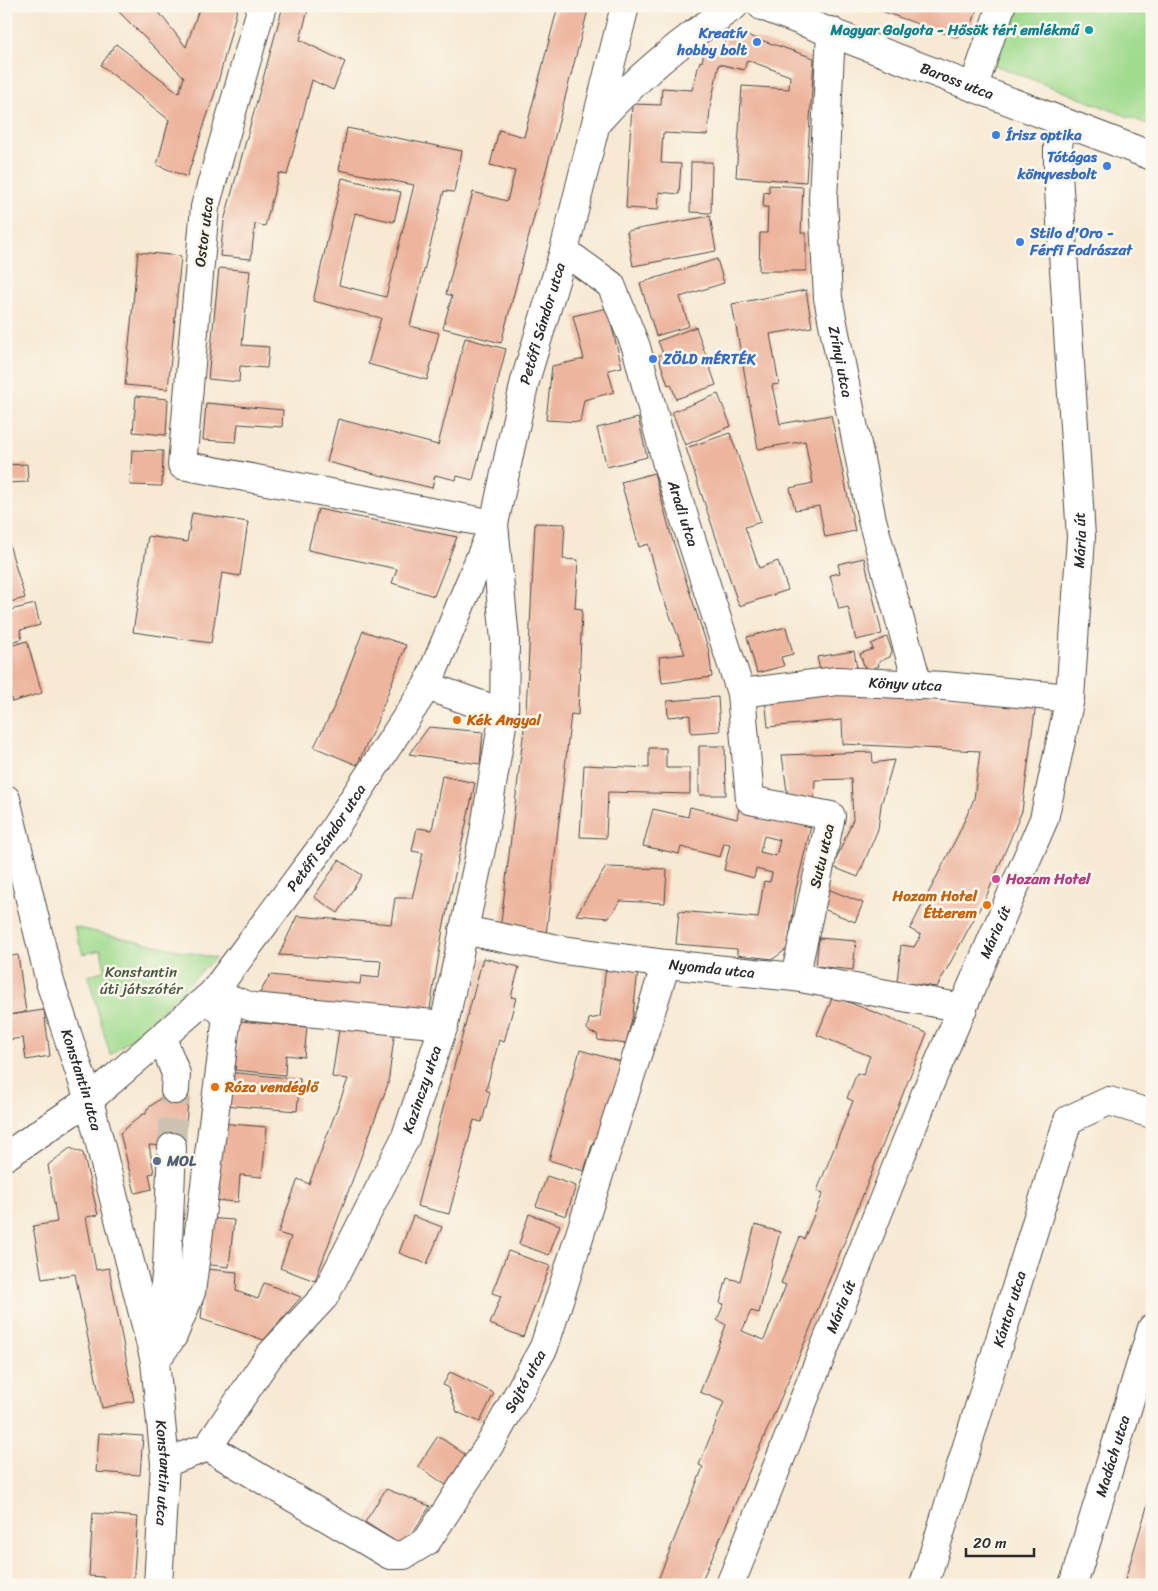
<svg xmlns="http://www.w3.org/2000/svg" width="1158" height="1591" font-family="Sriracha,sans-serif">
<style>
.green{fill:#a0db8e;stroke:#66835c}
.building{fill:#edb59e;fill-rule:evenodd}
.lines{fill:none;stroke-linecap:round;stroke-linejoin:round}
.minor-tunnel{stroke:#cec3b1;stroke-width:28;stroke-dasharray:28 14;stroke-linecap:butt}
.minor-casing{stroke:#4a4844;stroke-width:30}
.minor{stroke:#fff;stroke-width:28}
.culture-dot{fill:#0f9aa8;stroke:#fbf7ec;stroke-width:2}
.shop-dot{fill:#3f7fe0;stroke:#fbf7ec;stroke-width:2}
.food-dot{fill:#e8710a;stroke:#fbf7ec;stroke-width:2}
.hotel-dot{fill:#d1479c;stroke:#fbf7ec;stroke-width:2}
.service-dot{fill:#5c6f8a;stroke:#fbf7ec;stroke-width:2}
.labels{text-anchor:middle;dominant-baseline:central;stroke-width:5;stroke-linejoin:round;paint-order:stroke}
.culture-label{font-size:15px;font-weight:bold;fill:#0d838f;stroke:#fbf7ec;text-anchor:end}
.shop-label{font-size:15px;font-weight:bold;fill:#366cbe;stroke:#fbf7ec;text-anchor:start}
.street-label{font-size:15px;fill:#2b2b2b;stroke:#fbf7ec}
.food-label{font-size:15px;font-weight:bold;fill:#c56008;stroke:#fbf7ec;text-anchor:start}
.hotel-label{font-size:15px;font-weight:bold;fill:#b23c85;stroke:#fbf7ec;text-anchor:start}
.park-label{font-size:15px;fill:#485744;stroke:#fbf7ec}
.service-label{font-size:15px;font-weight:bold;fill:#4e5e75;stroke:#fbf7ec;text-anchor:start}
</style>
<rect width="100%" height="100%" fill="#fbf7ec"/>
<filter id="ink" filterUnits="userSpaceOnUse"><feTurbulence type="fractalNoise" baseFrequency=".02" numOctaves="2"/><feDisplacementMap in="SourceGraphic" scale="10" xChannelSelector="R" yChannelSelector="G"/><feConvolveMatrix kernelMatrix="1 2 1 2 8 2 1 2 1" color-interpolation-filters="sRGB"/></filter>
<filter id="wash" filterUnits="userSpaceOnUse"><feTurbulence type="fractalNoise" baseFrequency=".0096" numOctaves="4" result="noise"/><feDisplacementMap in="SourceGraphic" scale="20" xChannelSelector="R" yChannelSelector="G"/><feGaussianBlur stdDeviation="1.12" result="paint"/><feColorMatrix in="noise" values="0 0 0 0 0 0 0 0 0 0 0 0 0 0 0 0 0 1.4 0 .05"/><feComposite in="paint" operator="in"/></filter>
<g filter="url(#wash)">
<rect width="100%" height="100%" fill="#f7e9d3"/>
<g class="green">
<polygon points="1001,6 1152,6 1152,126 984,61"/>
<polygon points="74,927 215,958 143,1030 110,1055 88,976 105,970 101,950 83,954"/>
</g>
<g id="blocks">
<g class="building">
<polygon points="117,6 154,6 186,47 200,6 238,6 217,86 187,177 157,165 169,120 101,65 116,44 179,93 184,77 115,8"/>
<polygon points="283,6 309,6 300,40 345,62 333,90 312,80 287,175 279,173 265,226 255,224 251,259 220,256 224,221"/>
<polygon points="558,6 589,6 501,343 443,328 452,296 446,294 473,192 507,201 515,171 490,165 499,130 524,137"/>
<polygon points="867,6 978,6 970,31 955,37"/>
<polygon points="728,29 814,58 806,182 736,177 742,86 789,89 790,76 747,60 744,70 719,64 710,108 708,135 663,133 661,163 681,164 679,194 659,192 658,210 626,208 632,104 661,105 662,88 692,90 700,61 702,62 705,46 724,49"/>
<polygon points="347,128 462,151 454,192 444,191 410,326 439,333 427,380 368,364 381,318 313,301 342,178 401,192 394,222 355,213 339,285 386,297 414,185 339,170"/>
<polygon points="691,162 712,162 711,213 690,212"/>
<polygon points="769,185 803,187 801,233 806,233 806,271 759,271 760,233 767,233 768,207 763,207 764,192 769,193"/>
<polygon points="710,216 716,251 633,266 627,231"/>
<polygon points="138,252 181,256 168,389 125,385"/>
<polygon points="717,259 724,283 680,297 689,326 656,336 640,283"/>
<polygon points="219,268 250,271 242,345 269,347 267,368 240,366 239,382 208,379"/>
<polygon points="806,290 812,327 770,334 779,384 772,385 780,424 831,415 855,531 825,537 819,506 795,510 790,488 813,483 805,441 758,449 732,304"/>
<polygon points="607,308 622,367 608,370 614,392 584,400 580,422 546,420 552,366 584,359 573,316"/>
<polygon points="696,327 716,385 676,399 671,384 668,385 658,356 663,354 658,341"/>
<polygon points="465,338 506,349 473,480 457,476 456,480 435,475 432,488 327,462 338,419 438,445"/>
<polygon points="718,394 731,426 685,445 672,412"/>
<polygon points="136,396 168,399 166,435 133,432"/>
<polygon points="206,403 283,410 282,427 238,424 236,442 203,440"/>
<polygon points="638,418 647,457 607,467 597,428"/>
<polygon points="730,433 761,522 745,527 759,568 778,561 788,590 739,606 686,448"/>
<polygon points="132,450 163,451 162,486 130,485"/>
<polygon points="27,464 28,482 6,483 6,465"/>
<polygon points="654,473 672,538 709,651 712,677 662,683 659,657 685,654 664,600 648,544 639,547 621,482"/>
<polygon points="318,509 457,537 434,596 392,583 397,569 308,550"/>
<polygon points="192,513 248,522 240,576 222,573 211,643 133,632 148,536 187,542"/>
<polygon points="535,523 565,524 563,559 578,560 575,608 582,609 578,715 571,714 546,935 500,930 526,712"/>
<polygon points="6,534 25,598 6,603"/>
<polygon points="864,558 882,634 856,640 848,607 839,609 830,575 840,573 838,564"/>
<polygon points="35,604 40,625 20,630 22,639 6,643 6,611"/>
<polygon points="786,627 793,654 781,657 784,666 757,673 747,637"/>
<polygon points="363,631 406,645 377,722 357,765 314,747 334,707"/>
<polygon points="887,637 892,651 890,657 878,662 879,666 866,671 860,654 873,649 871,644"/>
<polygon points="27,641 42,693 12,702 6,682 6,647"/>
<polygon points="854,651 857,668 821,675 817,657"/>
<polygon points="839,691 1036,703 1022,811 987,895 937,987 897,982 901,945 914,947 921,935 910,929 958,835 974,799 980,751 843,744 842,720 768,727 765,697"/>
<polygon points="718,697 720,731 691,733 690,715 668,717 667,701"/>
<polygon points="429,727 483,732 480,764 409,754"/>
<polygon points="699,746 725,746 726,795 699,795"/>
<polygon points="649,748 666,748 666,768 690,768 690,794 608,792 606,838 580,837 584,765 649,768"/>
<polygon points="872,752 873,763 894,760 881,805 878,829 858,877 833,867 853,819 851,779 815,780 814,800 788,798 782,755"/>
<polygon points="442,776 475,783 443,929 429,1015 257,998 270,975 360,984 361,976 379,978 381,961 279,955 297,916 391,924 395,898 412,898 423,853 412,851 417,828 432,830"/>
<path d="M690 807 737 819 739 808 811 826 796 889 788 948 773 959 737 955V949L676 944 679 911 758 918 764 881 770 882 772 873 756 869 754 878 724 870 730 844 724 843 720 857 681 847 679 854 643 846 653 809 688 817ZM764 836 780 840 776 856 760 852Z"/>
<polygon points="339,860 362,875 338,913 314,897"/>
<polygon points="606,867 667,869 665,903 620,901 609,918 576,915"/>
<polygon points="825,888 863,903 855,922 821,908"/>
<polygon points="819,938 856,941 853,970 816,966"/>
<polygon points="18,955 26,1012 9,1015 44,1010 50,1056 26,1060 23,1038 6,1040 6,957"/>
<polygon points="483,958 519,967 511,997 516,998 504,1042 499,1040 486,1090 490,1092 482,1122 474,1120 449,1214 417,1206"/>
<polygon points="606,967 638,971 633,1014 626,1044 598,1040 597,1034 591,1033 587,1029 589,1019 600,1017"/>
<polygon points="833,996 927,1033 800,1354 700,1585 656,1585 703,1467 699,1465 724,1402 700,1392 726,1325 717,1320 724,1304 720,1303 727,1278 740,1281 755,1225 780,1232 759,1313 751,1311 742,1331 764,1340 786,1285 781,1283 800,1237 804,1239 823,1193 817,1191 853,1101 847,1098 857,1073 863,1075 870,1056 817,1035"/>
<polygon points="239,1021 307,1027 304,1057 286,1055 285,1075 235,1070"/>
<polygon points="340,1023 395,1030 388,1084 315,1281 280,1268 291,1237 278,1233 298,1179 309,1184 348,1079 332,1077"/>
<polygon points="580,1050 622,1062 599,1145 593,1142 584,1171 549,1160"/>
<polygon points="227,1072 300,1079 297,1111 224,1105"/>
<polygon points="172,1089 189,1090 184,1147 149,1145 154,1173 149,1174 152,1189 135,1193 120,1133 143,1114 146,1114 147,1109"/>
<polygon points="219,1123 267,1127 262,1177 240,1175 238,1202 212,1200"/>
<polygon points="70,1148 83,1153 98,1215 86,1217 96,1270 109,1268 134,1401 102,1408 75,1274 42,1279 33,1226 57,1222 48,1165"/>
<polygon points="547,1176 576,1186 566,1216 536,1206"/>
<polygon points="529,1214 560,1225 549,1255 519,1244"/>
<polygon points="413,1216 442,1227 427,1264 399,1253"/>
<polygon points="206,1218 234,1220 229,1267 202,1264"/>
<polygon points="508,1251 550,1266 523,1337 490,1324 501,1296 492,1293"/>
<polygon points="206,1269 237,1272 236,1291 258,1299 264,1283 301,1297 264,1340 201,1319"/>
<polygon points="450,1372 494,1393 480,1422 457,1412 448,1388 443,1385"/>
<polygon points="99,1433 143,1436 140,1475 96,1472"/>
<polygon points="438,1436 466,1455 446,1485 418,1466"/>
<polygon points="386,1489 430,1506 404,1547 365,1522"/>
<polygon points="1152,1490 1152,1585 1130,1585 1125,1580"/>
<polygon points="93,1513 138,1517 133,1585 104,1585 104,1577 89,1576"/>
</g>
</g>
</g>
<g filter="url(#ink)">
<use href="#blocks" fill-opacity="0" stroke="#4a4844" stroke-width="1"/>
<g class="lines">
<polyline class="minor-tunnel" points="172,1147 175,1090"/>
<g class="minor-casing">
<g id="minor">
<polyline points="262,6 205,207 182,465 494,524 505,640 504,713"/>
<path id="s1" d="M762 6 1152 156"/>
<path id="s2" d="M831 31 823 199 828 298 872 520 918 685"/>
<polyline points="974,86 1001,6"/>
<path d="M598 121C637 77 685 38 734 6"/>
<path id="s3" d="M564 251 611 285 636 347 666 461 741 693 750 800 831 816 795 977"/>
<path id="s4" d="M741 693 837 681 944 686 1070 698"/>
<path id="s5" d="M6 799 50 982 89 1100 155 1361 165 1463 158 1585"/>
<path id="s6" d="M463 930 563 950 666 964 795 977 963 1008"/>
<polyline points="213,993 252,1007 444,1025"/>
<polyline points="162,1038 176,1074 175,1090"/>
<path id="s7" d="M6 1156 89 1100 213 993 324 844 427 686 494 524 525 381 564 251 625 6"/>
<polyline points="157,1345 167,1268 172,1147"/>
<polyline points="155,1361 173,1336 191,1292 227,1017 208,998"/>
<path id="s8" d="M208 1447 390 1555H404L427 1541 492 1441 544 1347 666 964"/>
<path id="s9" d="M165 1463 208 1447 269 1356 324 1297 405 1139 444 1025 483 839 504 713 427 686"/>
<path id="s10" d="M730 1585 927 1090 1044 819 1070 698 1081 537 1058 174V146L1062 121"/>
<path id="s11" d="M924 1585 1068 1120 1109 1101 1152 1114"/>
<path id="s12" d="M1073 1585 1152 1328"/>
</g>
</g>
<use href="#minor" class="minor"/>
</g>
</g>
<circle class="culture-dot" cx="1089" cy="30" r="5"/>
<g class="shop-dot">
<circle cx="757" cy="42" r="5"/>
<circle cx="996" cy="135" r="5"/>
<circle cx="1107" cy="166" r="5"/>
<circle cx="1020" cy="242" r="5"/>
<circle cx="653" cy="359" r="5"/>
</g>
<g class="food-dot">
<circle cx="457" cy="720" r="5"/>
<circle cx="987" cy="905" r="5"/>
<circle cx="215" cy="1087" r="5"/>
</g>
<circle class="hotel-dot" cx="996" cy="879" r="5"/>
<circle class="service-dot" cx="157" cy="1161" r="5"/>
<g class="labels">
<g class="culture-label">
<text x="1079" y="30">Magyar Golgota - Hősök téri emlékmű</text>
</g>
<g class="shop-label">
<text x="747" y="33" text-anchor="end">Kreatív<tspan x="747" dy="17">hobby bolt</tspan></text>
<text x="1006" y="135">Írisz optika</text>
<text x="1097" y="157" text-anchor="end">Tótágas<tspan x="1097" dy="17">könyvesbolt</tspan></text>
<text x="1030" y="233">Stilo d'Oro -<tspan x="1030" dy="17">Férfi Fodrászat</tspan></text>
<text x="663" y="359">ZÖLD mÉRTÉK</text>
</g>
<g class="street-label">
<text stroke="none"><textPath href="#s1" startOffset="209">Baross utca</textPath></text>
<text transform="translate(204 232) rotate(-83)">Ostor utca</text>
<text stroke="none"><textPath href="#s7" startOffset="1020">Petőfi Sándor utca</textPath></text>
<text stroke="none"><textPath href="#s2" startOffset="332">Zrínyi utca</textPath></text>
<text stroke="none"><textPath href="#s3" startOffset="298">Aradi utca</textPath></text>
<text stroke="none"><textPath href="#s10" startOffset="1110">Mária út</textPath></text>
<text stroke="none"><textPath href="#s4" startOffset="165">Könyv utca</textPath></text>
<text stroke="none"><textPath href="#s7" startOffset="456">Petőfi Sándor utca</textPath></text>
<text transform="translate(822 856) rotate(-77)">Sutu utca</text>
<text stroke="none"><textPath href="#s10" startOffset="705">Mária út</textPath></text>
<text stroke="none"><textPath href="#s6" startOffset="252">Nyomda utca</textPath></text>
<text stroke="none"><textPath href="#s5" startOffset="291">Konstantin utca</textPath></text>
<text stroke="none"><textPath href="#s9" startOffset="466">Kazinczy utca</textPath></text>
<text stroke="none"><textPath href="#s10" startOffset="300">Mária út</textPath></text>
<text stroke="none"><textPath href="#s11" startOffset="289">Kántor utca</textPath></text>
<text stroke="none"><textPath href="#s8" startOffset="440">Sajtó utca</textPath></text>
<text stroke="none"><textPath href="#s12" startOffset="135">Madách utca</textPath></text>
<text stroke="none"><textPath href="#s5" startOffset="694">Konstantin utca</textPath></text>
</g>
<g class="food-label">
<text x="467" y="720">Kék Angyal</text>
<text x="977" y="896" text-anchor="end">Hozam Hotel<tspan x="977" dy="17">Étterem</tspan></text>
<text x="225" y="1087">Róza vendéglő</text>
</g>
<g class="hotel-label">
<text x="1006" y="879">Hozam Hotel</text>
</g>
<g class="park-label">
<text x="141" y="972">Konstantin<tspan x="141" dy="17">úti játszótér</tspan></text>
</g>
<g class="service-label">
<text x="167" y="1161">MOL</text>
</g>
</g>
<rect width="1158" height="1591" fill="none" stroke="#fbf7ec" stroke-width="25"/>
<path d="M966 1548v8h68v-8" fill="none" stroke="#2b2b2b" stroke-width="2.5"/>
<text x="973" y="1548" font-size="15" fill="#2b2b2b" stroke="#fbf7ec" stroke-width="4" paint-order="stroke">20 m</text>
</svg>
